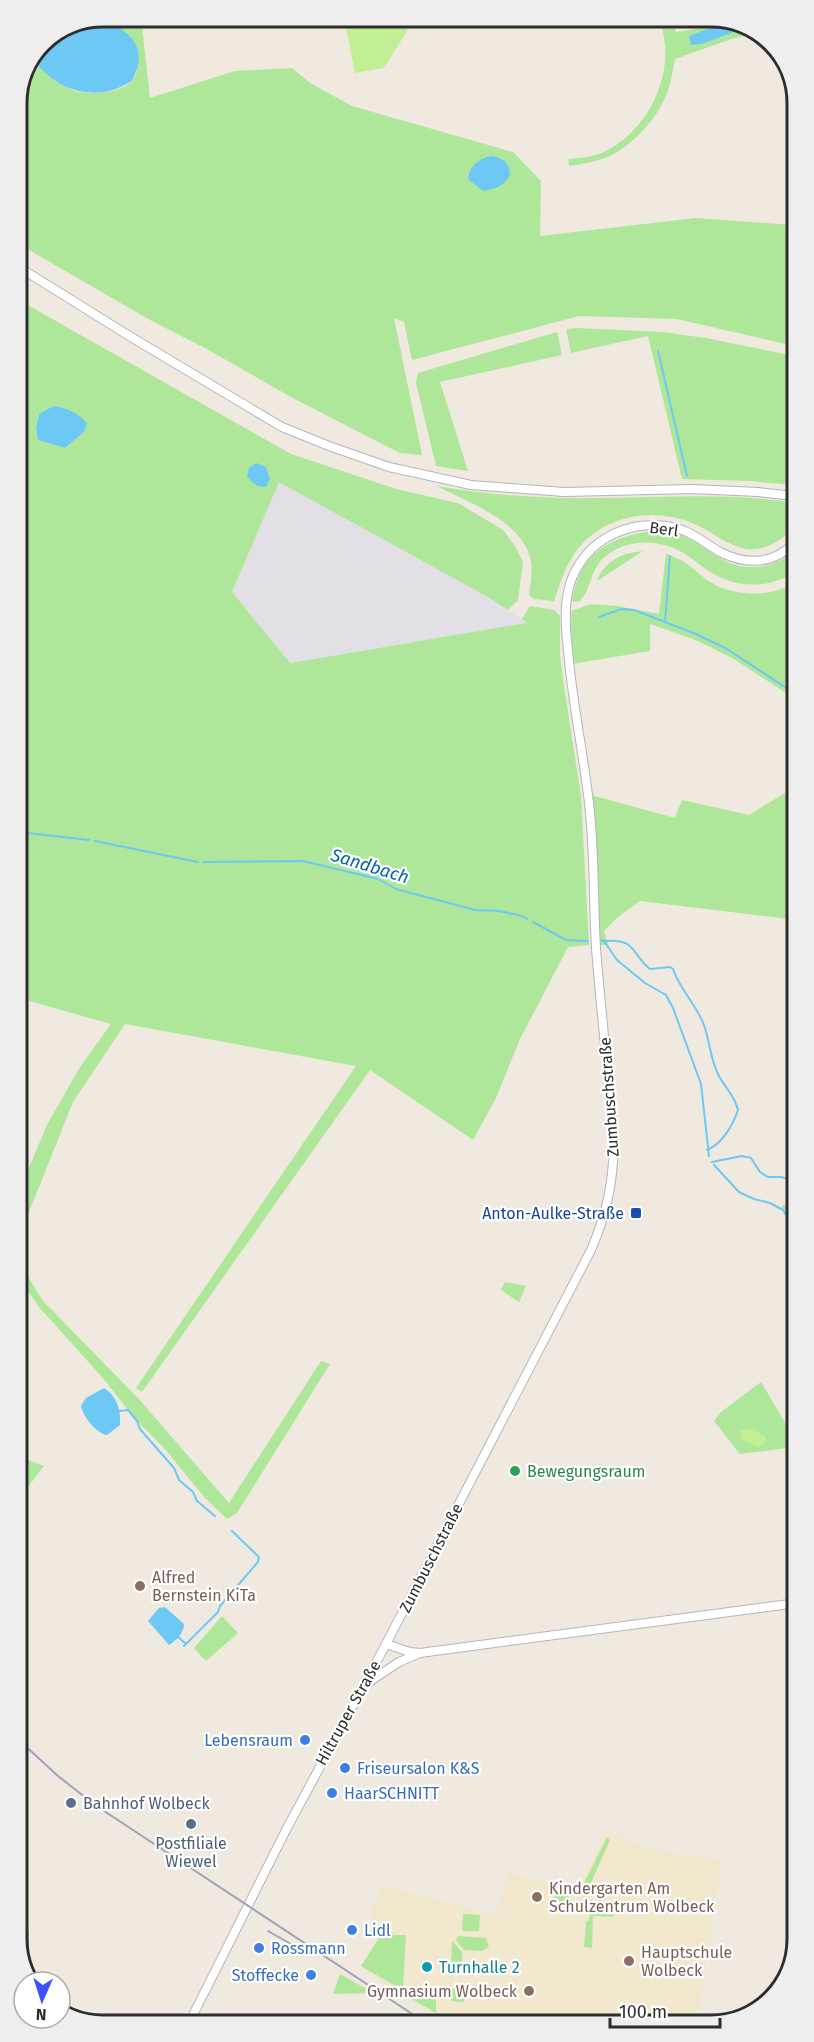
<svg xmlns="http://www.w3.org/2000/svg" width="814" height="2042" font-family="'Fira Sans',sans-serif">
<style>
.industrial{fill:#e2dfe7}
.education{fill:#f1e8ce}
.green{fill:#aee799;fill-rule:evenodd}
.pitch{fill:#c2ef94}
.water{fill:#6ec8f5}
.lines{fill:none;stroke-linecap:round;stroke-linejoin:round}
.stream{stroke:#6ec8f5;stroke-width:2}
.secondary-casing{stroke:#b3b4c1;stroke-width:10}
.secondary{stroke:#fff;stroke-width:8}
.rail{stroke:#a1a2b8;stroke-width:2}
.transit-dot{fill:#1a4fb4;stroke:#fff;stroke-width:2}
.leisure-dot{fill:#2e9e5b;stroke:#fff;stroke-width:2}
.education-dot{fill:#8d6e63;stroke:#fff;stroke-width:2}
.shop-dot{fill:#3f7fe0;stroke:#fff;stroke-width:2}
.service-dot{fill:#5c6f8a;stroke:#fff;stroke-width:2}
.culture-dot{fill:#0f9aa8;stroke:#fff;stroke-width:2}
.labels{text-anchor:middle;dominant-baseline:central;stroke-width:4.5;stroke-linejoin:round;paint-order:stroke}
.street-label{font-size:16px;fill:#2d2d2d;stroke:#fff}
.transit-label{font-size:16px;fill:#164399;stroke:#fff;text-anchor:end}
.leisure-label{font-size:16px;fill:#27864d;stroke:#fff;text-anchor:start}
.education-label{font-size:16px;fill:#785e54;stroke:#fff;text-anchor:start}
.shop-label{font-size:16px;fill:#366cbe;stroke:#fff;text-anchor:start}
.service-label{font-size:16px;fill:#4e5e75;stroke:#fff;text-anchor:start}
.culture-label{font-size:16px;fill:#0d838f;stroke:#fff;text-anchor:start}
.water-label{font-size:18px;font-style:italic;fill:#0765a6;stroke:#fff}
.rim{fill:none;stroke:#2d2d2d;stroke-width:3}
</style>
<rect width="100%" height="100%" fill="#efe9df"/>
<polygon class="industrial" points="279,481 486,596 528,623 289,663 232,592"/>
<polygon class="education" points="608,1828 634,1844 650,1849 722,1860 697,2021 445,2023 360,1967 386,1927 370,1916 381,1885 496,1915 509,1873 577,1891"/>
<g class="green">
<path d="M103 17H141L150 98 235 71 292 68 310 83 352 106 513 152 541 181 540 236 696 218 793 225 794 346 677 319 579 316 412 360 404 322 394 318 422 455 400 453 378 442 291 397 205 348 150 320 17 243V98L34 59 36 64C47 72 59 84 72 90 86 96 122 93 132 81 134 79 135 75 137 72L113 23 98 19Z"/>
<path d="M658 17H671L676 32 701 28 724 19 730 22 691 45 702 44 738 30V25L747 28 748 35 731 39 675 59C673 68 672 78 669 87 661 114 638 140 614 154 600 161 584 164 569 166L568 159C583 158 600 156 613 147 655 121 678 63 658 17Z"/>
<path d="M17 299 291 454 396 489 458 503 503 530 515 546 523 562 518 600 508 610 486 596 279 482 232 592 290 663 527 623 522 619 530 606 554 610 560 616V655L565 693 581 796 589 945 568 947 520 1039 496 1098 473 1140 370 1070 142 1392 136 1388 356 1066 125 1024 73 1102 19 1237V1191L47 1125 80 1067 111 1024 19 998ZM53 406 84 432 65 448 38 440 36 428 39 414Z"/>
<polygon points="576,328 662,332 706,338 794,356 794,485 749,481 682,479 648,336 571,353 566,329"/>
<polygon points="557,332 562,355 440,382 468,471 436,466 416,383 418,373"/>
<path d="M437 486C491 495 543 499 597 498 663 498 729 492 794 503 794 512 795 522 790 530 779 544 758 553 741 548 722 542 706 527 687 521 645 506 594 519 571 559 563 572 559 587 554 601L534 599 529 595C530 585 533 572 531 562 525 522 469 503 437 486Z"/>
<path d="M656 531C665 532 675 532 684 536 697 542 708 551 720 558 745 573 773 569 794 551V573C773 586 747 588 724 579 710 574 697 562 685 554 662 539 629 538 607 555 588 570 593 588 579 602L571 601C574 594 575 585 578 578 590 546 625 533 656 531Z"/>
<path d="M643 551 597 581C605 560 622 553 643 551Z"/>
<path d="M666 553C672 557 681 559 687 564 697 571 705 580 717 586 741 596 772 597 794 583L795 699 734 659 698 641 650 624V651L572 664 571 611 591 604 617 606 659 614Z"/>
<polygon points="795,787 795,922 788,919 640,901 618,917 604,931 608,945 600,945 591,795 675,818 682,800 749,815"/>
<polygon points="784,1204 796,1218 796,1231 781,1208"/>
<polygon points="19,1249 21,1265 43,1301 138,1398 229,1503 321,1361 330,1364 237,1513 227,1519 204,1497 165,1449 136,1420 102,1377 39,1307 19,1277"/>
<polygon points="505,1282 526,1286 519,1302 501,1290"/>
<polygon points="761,1382 796,1441 796,1447 740,1454 714,1421 721,1412"/>
<polygon points="28,1460 44,1466 20,1497 20,1464"/>
<polygon points="222,1616 238,1633 206,1661 194,1648"/>
<polygon points="607,1837 610,1840 590,1885 582,1887"/>
<polygon points="562,1888 572,1892 566,1904 554,1903 555,1889"/>
<polygon points="590,1909 614,1910 613,1917 593,1916 592,1948 584,1947 586,1922 589,1920"/>
<polygon points="463,1914 480,1915 479,1931 462,1931"/>
<polygon points="386,1927 394,1935 406,1935 403,1987 392,1984 361,1966"/>
<polygon points="458,1936 486,1938 489,1947 482,1951 464,1950 456,1940"/>
<polygon points="452,1941 462,1952 462,1961 453,1967 451,1966"/>
<polygon points="340,1974 374,1993 333,1994"/>
<polygon points="452,1988 465,1989 464,2002 451,2001"/>
<polygon points="407,1996 436,1998 436,2013"/>
</g>
<g class="pitch">
<polygon points="344,17 411,17 412,23 384,68 355,73"/>
<polygon points="747,1428 764,1435 766,1439 764,1445 758,1447 741,1439 740,1431"/>
</g>
<g class="water">
<path d="M98 19C130 29 150 47 132 81 105 99 69 96 46 73 41 69 37 65 34 59L42 42Z"/>
<polygon points="726,22 730,22 738,25 739,30 702,44 691,45 689,36"/>
<path d="M491 156C502 157 509 162 510 174 506 186 494 189 483 191L468 179C469 166 478 159 491 156Z"/>
<path d="M53 406C67 408 77 412 87 423L84 432 65 448 38 440 36 428 39 414Z"/>
<path d="M256 463 266 467 270 479 266 487C256 487 253 484 247 476L249 468Z"/>
<path d="M104 1388C117 1396 121 1410 120 1425L107 1435C97 1434 83 1417 81 1406L86 1398Z"/>
<path d="M165 1607 184 1624C184 1633 176 1641 169 1645L148 1621 159 1608Z"/>
</g>
<g class="lines">
<g class="stream">
<polyline points="658,351 687,476"/>
<polyline points="599,617 621,609 634,610 696,634 727,649 794,693"/>
<polyline points="665,622 670,556"/>
<polyline points="18,832 89,840"/>
<polyline points="95,841 198,862"/>
<polyline points="203,862 303,861 378,879 396,889 475,910 499,911 522,916 527,919"/>
<polyline points="533,922 566,940 588,941"/>
<polyline points="600,940 604,941 617,960 645,983 666,995 673,1008 701,1084 709,1156"/>
<path d="M604 941C637 938 631 954 650 969L670 967 673 969C680 990 696 1004 704 1025 710 1042 710 1058 718 1074 725 1089 734 1093 738 1110 733 1125 722 1144 707 1150"/>
<polyline points="712,1162 742,1156 751,1158 760,1172 768,1177 782,1177 796,1183"/>
<polyline points="714,1165 739,1192 754,1199 770,1203 783,1210 796,1230"/>
<polyline points="120,1411 128,1410 137,1421 140,1429 174,1468 179,1480 193,1492 197,1501 215,1516"/>
<polyline points="178,1637 185,1643"/>
<polyline points="184,1646 218,1612 220,1606 258,1562 259,1557 232,1531"/>
</g>
<g class="secondary-casing">
<g id="secondary">
<polyline points="17,266 131,337 282,427 329,446 389,467 471,485 564,492 692,489 758,492 794,496"/>
<polyline points="386,1644 410,1652 420,1653 797,1603"/>
<polyline points="366,1684 399,1662 420,1653"/>
<polyline points="21,1907 24,1935 24,1970"/>
<path d="M188 2025 286 1830 386 1644 591 1250C607 1213 613 1183 614 1143 609 1078 601 1013 596 948 593 897 595 845 588 795 582 746 572 699 568 651 566 632 564 611 568 592 572 570 587 549 606 538 629 524 659 521 685 531 697 536 708 545 720 552 746 565 773 565 794 543"/>
</g>
</g>
<use href="#secondary" class="secondary"/>
<g class="rail">
<polyline points="20,1741 58,1776 95,1805 426,2023"/>
<polyline points="268,1931 305,1952"/>
</g>
</g>
<rect class="transit-dot" x="630" y="1207" width="12" height="12" rx="3"/>
<circle class="leisure-dot" cx="515" cy="1471" r="6"/>
<g class="education-dot">
<circle cx="140" cy="1586" r="6"/>
<circle cx="537" cy="1897" r="6"/>
<circle cx="629" cy="1961" r="6"/>
<circle cx="529" cy="1991" r="6"/>
</g>
<g class="shop-dot">
<circle cx="305" cy="1740" r="6"/>
<circle cx="345" cy="1768" r="6"/>
<circle cx="332" cy="1793" r="6"/>
<circle cx="352" cy="1930" r="6"/>
<circle cx="259" cy="1948" r="6"/>
<circle cx="311" cy="1975" r="6"/>
</g>
<g class="service-dot">
<circle cx="71" cy="1803" r="6"/>
<circle cx="191" cy="1824" r="6"/>
</g>
<circle class="culture-dot" cx="427" cy="1967" r="6"/>
<g class="labels">
<g class="street-label">
<text transform="translate(664 529) rotate(8)">Berl</text>
<text transform="translate(609 1097) rotate(-94)">Zumbuschstraße</text>
<text transform="translate(431 1558) rotate(-63)">Zumbuschstraße</text>
<text transform="translate(348 1713) rotate(-61)">Hiltruper Straße</text>
</g>
<g class="transit-label">
<text x="624" y="1213">Anton-Aulke-Straße</text>
</g>
<g class="leisure-label">
<text x="527" y="1471">Bewegungsraum</text>
</g>
<g class="education-label">
<text x="152" y="1577">Alfred<tspan x="152" dy="18">Bernstein KiTa</tspan></text>
<text x="549" y="1888">Kindergarten Am<tspan x="549" dy="18">Schulzentrum Wolbeck</tspan></text>
<text x="641" y="1952">Hauptschule<tspan x="641" dy="18">Wolbeck</tspan></text>
<text x="517" y="1991" text-anchor="end">Gymnasium Wolbeck</text>
</g>
<g class="shop-label">
<text x="293" y="1740" text-anchor="end">Lebensraum</text>
<text x="357" y="1768">Friseursalon K&amp;S</text>
<text x="344" y="1793">HaarSCHNITT</text>
<text x="364" y="1930">Lidl</text>
<text x="271" y="1948">Rossmann</text>
<text x="299" y="1975" text-anchor="end">Stoffecke</text>
</g>
<g class="service-label">
<text x="83" y="1803">Bahnhof Wolbeck</text>
<text x="191" y="1843" text-anchor="middle">Postfiliale<tspan x="191" dy="18">Wiewel</tspan></text>
</g>
<g class="culture-label">
<text x="439" y="1967">Turnhalle 2</text>
</g>
<g class="water-label">
<text transform="translate(370 866) rotate(17)">Sandbach</text>
</g>
</g>
<path d="M0 0H814V2042H0ZM103 27H711A76 76 0 0 1 787 103V1939A76 76 0 0 1 711 2015H103A76 76 0 0 1 27 1939V103A76 76 0 0 1 103 27Z" fill="#eee" fill-rule="evenodd"/>
<path class="rim" d="M103 27H711A76 76 0 0 1 787 103V1939A76 76 0 0 1 711 2015H103A76 76 0 0 1 27 1939V103A76 76 0 0 1 103 27Z"/>
<g transform="translate(42 2000) rotate(183)"><circle r="28" fill="#ffffff" stroke="#ababab" stroke-width="1.5"/>
<path d="M0-4.5L10 22L0 15L-10 22Z" fill="#3b53ff"/>
<text y="-9" font-size="16" font-weight="bold" text-anchor="middle" fill="#2d2d2d">N</text>
</g>
<path d="M610 2018v9h110v-9" fill="none" stroke="#2d2d2d" stroke-width="3"/>
<text x="619" y="2018" font-size="18" fill="#2d2d2d" stroke="#ffffff" stroke-width="4.5" paint-order="stroke">100 m</text>
</svg>
